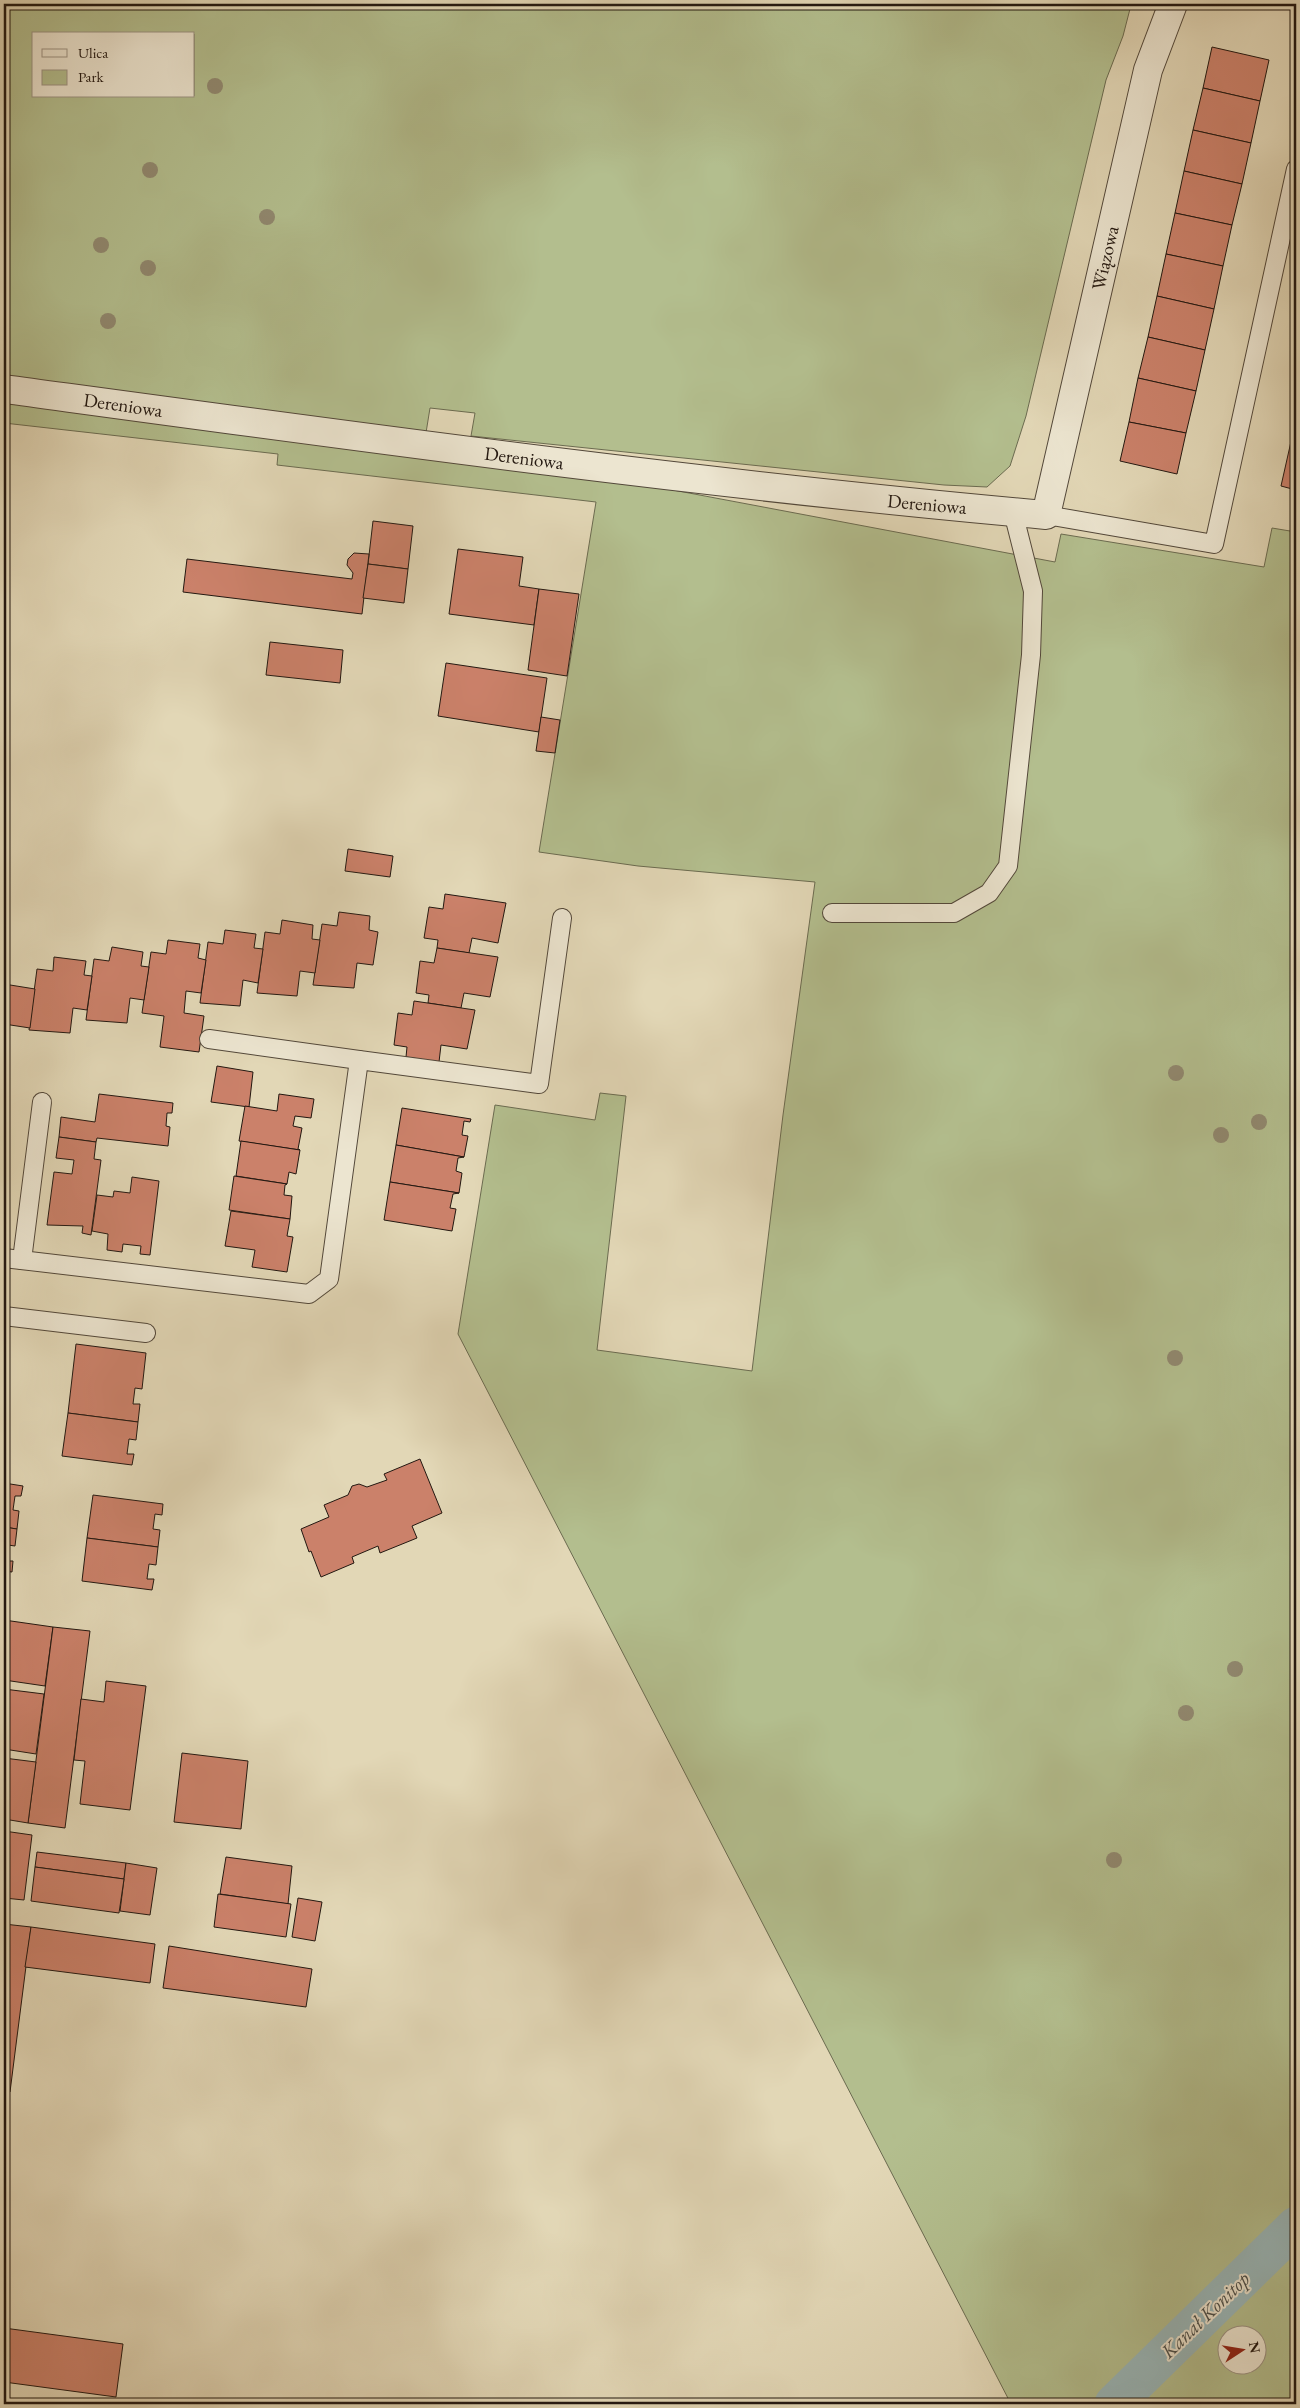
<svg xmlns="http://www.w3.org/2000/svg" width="1300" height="2408" font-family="'EB Garamond',serif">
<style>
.green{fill:#b3be8e;stroke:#6b6b50;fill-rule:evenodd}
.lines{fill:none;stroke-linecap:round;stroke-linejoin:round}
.canal{stroke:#99b7b9;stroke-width:39}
.building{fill:#cb816a;stroke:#231811}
.lane-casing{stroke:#53483a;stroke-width:20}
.street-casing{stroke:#53483a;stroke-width:30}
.lane{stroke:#ece5d0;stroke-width:18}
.street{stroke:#ece5d0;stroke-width:28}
.tree{fill:#918970}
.labels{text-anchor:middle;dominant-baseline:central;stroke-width:4;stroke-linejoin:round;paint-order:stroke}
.street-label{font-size:19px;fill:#231811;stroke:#ece5d0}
.water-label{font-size:20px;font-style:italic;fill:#4c504c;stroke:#ece5d0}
</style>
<rect width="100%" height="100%" fill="#e2d7b6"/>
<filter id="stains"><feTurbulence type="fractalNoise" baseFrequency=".004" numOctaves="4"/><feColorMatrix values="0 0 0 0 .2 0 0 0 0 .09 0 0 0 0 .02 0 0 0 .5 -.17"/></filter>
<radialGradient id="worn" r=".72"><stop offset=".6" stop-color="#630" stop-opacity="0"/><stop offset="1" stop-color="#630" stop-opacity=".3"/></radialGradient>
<g class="green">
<path d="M4 4H1131V5L1123 36 1106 80 1026 416 1010 466 987 487 944 485 471 436 475 413 430 408 425 439 4 383ZM34 34H194V96H34Z"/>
<polygon points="4,402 604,477 1055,562 1061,534 1264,567 1272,528 1296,532 1296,2213 1103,2404 1011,2404 458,1334 495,1105 595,1120 600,1093 626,1096 597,1350 752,1371 783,1115 815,882 638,866 539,852 596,502 277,465 278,454 4,423"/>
<path d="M1296 2239V2404H1125ZM1228 2336H1258V2366H1228Z"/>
</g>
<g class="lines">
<polyline class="canal" points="1114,2404 1296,2226"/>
</g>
<g class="building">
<polygon points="1212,47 1269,60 1260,101 1203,88"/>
<polygon points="1203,88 1260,101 1251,143 1193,130"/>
<polygon points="1193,130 1251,143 1242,184 1184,171"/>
<polygon points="1184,171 1242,184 1232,225 1175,213"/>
<polygon points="1175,213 1232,225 1223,266 1166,254"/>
<polygon points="1166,254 1223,266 1214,309 1157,296"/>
<polygon points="1157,296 1214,309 1205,350 1148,337"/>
<polygon points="1148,337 1205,350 1196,391 1138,378"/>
<polygon points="1138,378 1196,391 1186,433 1129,422"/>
<polygon points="1296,417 1296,447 1290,446"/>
<polygon points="1129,422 1186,433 1177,474 1120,461"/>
<polygon points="1290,446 1296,447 1296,490 1281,486"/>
<polygon points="373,521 413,526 408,569 368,564"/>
<polygon points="458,549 523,557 519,586 539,589 534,625 449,614"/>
<polygon points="354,553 369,554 362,614 183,592 187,559 352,579 353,573 347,565 348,559"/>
<polygon points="368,564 408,569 404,603 363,598"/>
<polygon points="539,589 579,594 567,676 528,670"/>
<polygon points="270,642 343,650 340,683 266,675"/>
<polygon points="446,663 547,678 539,732 438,716"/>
<polygon points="541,717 560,720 555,753 536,751"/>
<polygon points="348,849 393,856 390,877 345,871"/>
<polygon points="445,894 506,903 498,943 472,938 469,953 437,948 438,940 424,938 429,907 443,909"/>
<polygon points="339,912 370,916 369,930 378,932 373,965 357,963 354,988 313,985 322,924 337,926"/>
<polygon points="282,920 313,925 312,939 320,940 315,973 300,971 297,996 257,993 265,932 280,934"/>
<polygon points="225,930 256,934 254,948 263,949 258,983 243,980 240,1006 200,1003 208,942 223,944"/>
<polygon points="168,940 200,944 198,958 206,960 201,993 186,991 184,1013 204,1016 199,1052 160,1047 164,1016 142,1013 151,952 166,954"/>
<polygon points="112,947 143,952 141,966 149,967 144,1000 130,998 127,1023 86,1020 94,959 109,961"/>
<polygon points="437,948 498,957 490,997 464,993 461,1008 428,1003 429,995 416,993 420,961 434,963"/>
<polygon points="54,957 86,961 84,975 92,976 87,1010 73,1008 70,1033 29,1030 37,969 53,971"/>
<polygon points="4,984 35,989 30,1028 4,1024"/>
<polygon points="414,1001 475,1010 467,1049 441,1045 439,1062 406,1057 407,1047 394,1045 398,1013 412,1015"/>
<polygon points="217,1066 253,1072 249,1107 211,1102"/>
<polygon points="99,1094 173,1103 172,1113 167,1113 166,1126 170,1127 168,1146 97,1138 96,1142 59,1137 61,1117 95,1122"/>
<polygon points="279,1094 314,1099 311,1118 295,1116 293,1126 302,1128 298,1149 300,1150 239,1141 245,1106 277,1111"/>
<polygon points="402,1108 471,1119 470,1122 464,1121 462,1135 468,1136 464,1157 396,1145"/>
<polygon points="59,1137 96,1142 94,1159 101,1160 91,1235 82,1233 83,1226 47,1225 54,1172 72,1174 74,1160 56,1158"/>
<polygon points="241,1141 300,1150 296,1174 289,1172 287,1184 236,1176"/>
<polygon points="396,1145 464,1157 458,1158 456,1171 462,1173 459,1193 390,1182"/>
<polygon points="234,1176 287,1184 285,1185 284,1195 292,1196 290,1219 229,1210"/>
<polygon points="132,1177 159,1181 150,1255 140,1254 141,1246 123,1244 122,1252 107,1250 108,1234 92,1231 97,1195 113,1197 114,1191 130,1193"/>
<polygon points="390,1182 459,1193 453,1194 450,1208 456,1209 452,1231 384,1220"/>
<polygon points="231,1211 290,1219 287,1236 293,1237 287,1272 252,1267 255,1250 225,1246"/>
<polygon points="76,1344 146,1353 142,1389 135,1388 133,1404 140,1404 138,1422 68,1413"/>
<polygon points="68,1413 138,1422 136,1440 129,1439 127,1454 134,1454 132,1465 62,1456"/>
<polygon points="420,1459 442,1513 412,1526 417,1538 380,1553 378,1546 352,1557 354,1563 321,1577 311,1551 309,1552 301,1529 329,1517 324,1505 348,1495 352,1486 359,1484 367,1487 387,1480 384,1474"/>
<polygon points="4,1483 23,1486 21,1496 15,1496 13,1510 19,1511 17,1529 4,1527"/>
<polygon points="93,1495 163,1504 162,1515 155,1514 153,1529 160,1530 158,1547 87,1538"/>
<polygon points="4,1527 17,1529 15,1546 8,1545 6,1561 13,1561 12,1572 4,1571"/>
<polygon points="87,1538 158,1547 156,1565 149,1564 147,1579 154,1579 152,1590 82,1581"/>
<polygon points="4,1620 53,1627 45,1686 4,1680"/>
<polygon points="53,1627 90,1631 65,1828 28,1823"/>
<polygon points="106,1681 146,1686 130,1810 80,1804 85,1761 74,1760 81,1699 104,1702"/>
<polygon points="4,1689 44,1694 36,1754 4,1749"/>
<polygon points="182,1753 248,1761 241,1829 174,1822"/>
<polygon points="4,1758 36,1762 28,1823 4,1819"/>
<polygon points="4,1831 32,1835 24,1900 4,1898"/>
<polygon points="37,1852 126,1863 124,1879 35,1867"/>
<polygon points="226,1857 292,1866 288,1904 220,1894"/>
<polygon points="126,1863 157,1868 150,1915 120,1911"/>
<polygon points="35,1867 124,1879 119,1913 31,1901"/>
<polygon points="218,1894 291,1904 286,1937 214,1927"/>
<polygon points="298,1898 322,1902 315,1941 292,1937"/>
<polygon points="4,1924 31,1927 10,2092 4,2091"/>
<polygon points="31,1927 155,1944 150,1983 25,1967"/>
<polygon points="169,1946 312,1969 306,2007 163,1988"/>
<polygon points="4,2328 123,2344 116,2397 4,2382"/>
</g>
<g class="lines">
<g class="lane-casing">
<g id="lane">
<polyline points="1046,515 1214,544 1296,169"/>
<polyline points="832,913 954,913 989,893 1008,866 1031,655 1033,591 1013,512"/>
<polyline points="209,1039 359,1060"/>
<polyline points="4,1258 309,1294 329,1279 359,1060 539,1084 562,918"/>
<polyline points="22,1260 42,1102"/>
<polyline points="4,1316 146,1333"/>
</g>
</g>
<g class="street-casing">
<path id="street" d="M4 389C351 436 697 484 1046 515L1148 70 1173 4"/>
</g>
<use href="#lane" class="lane"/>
<use href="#street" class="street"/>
</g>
<g class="tree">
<circle cx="215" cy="86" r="8"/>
<circle cx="150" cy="170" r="8"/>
<circle cx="267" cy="217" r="8"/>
<circle cx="101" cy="245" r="8"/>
<circle cx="148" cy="268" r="8"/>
<circle cx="108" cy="321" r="8"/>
<circle cx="1176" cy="1073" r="8"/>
<circle cx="1259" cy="1122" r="8"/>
<circle cx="1221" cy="1135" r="8"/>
<circle cx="1175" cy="1358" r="8"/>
<circle cx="1235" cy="1669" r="8"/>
<circle cx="1186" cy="1713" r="8"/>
<circle cx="1114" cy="1860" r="8"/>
</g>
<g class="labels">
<g class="street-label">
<text transform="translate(1105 258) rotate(-77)">Wiązowa</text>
<text transform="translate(123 405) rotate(8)">Dereniowa</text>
<text transform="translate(524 458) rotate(7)">Dereniowa</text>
<text transform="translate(927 504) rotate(5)">Dereniowa</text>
</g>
<g class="water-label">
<text transform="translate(1205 2315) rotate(-44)">Kanał Konitop</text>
</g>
</g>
<rect width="1300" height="2408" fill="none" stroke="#e2d7b6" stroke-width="20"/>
<rect x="5" y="5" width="1290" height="2398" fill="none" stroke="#231811" stroke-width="2.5"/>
<rect x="10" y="10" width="1280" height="2388" fill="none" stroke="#231811"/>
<rect x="32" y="32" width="162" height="65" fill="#ece5d0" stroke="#9c9384"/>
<rect x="42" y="49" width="25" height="8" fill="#ece5d0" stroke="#9c9384"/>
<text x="78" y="58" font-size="15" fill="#231811">Ulica</text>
<rect x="42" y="70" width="25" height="15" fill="#b3be8e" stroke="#9c9384"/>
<text x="78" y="82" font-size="15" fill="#231811">Park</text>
<g transform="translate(1242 2350) rotate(78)"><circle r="24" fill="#ece5d0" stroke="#9c9384"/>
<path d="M0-4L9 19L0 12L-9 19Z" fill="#8f2418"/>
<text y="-8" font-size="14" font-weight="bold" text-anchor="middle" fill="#231811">N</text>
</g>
<rect width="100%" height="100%" filter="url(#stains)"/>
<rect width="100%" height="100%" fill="url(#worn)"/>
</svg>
